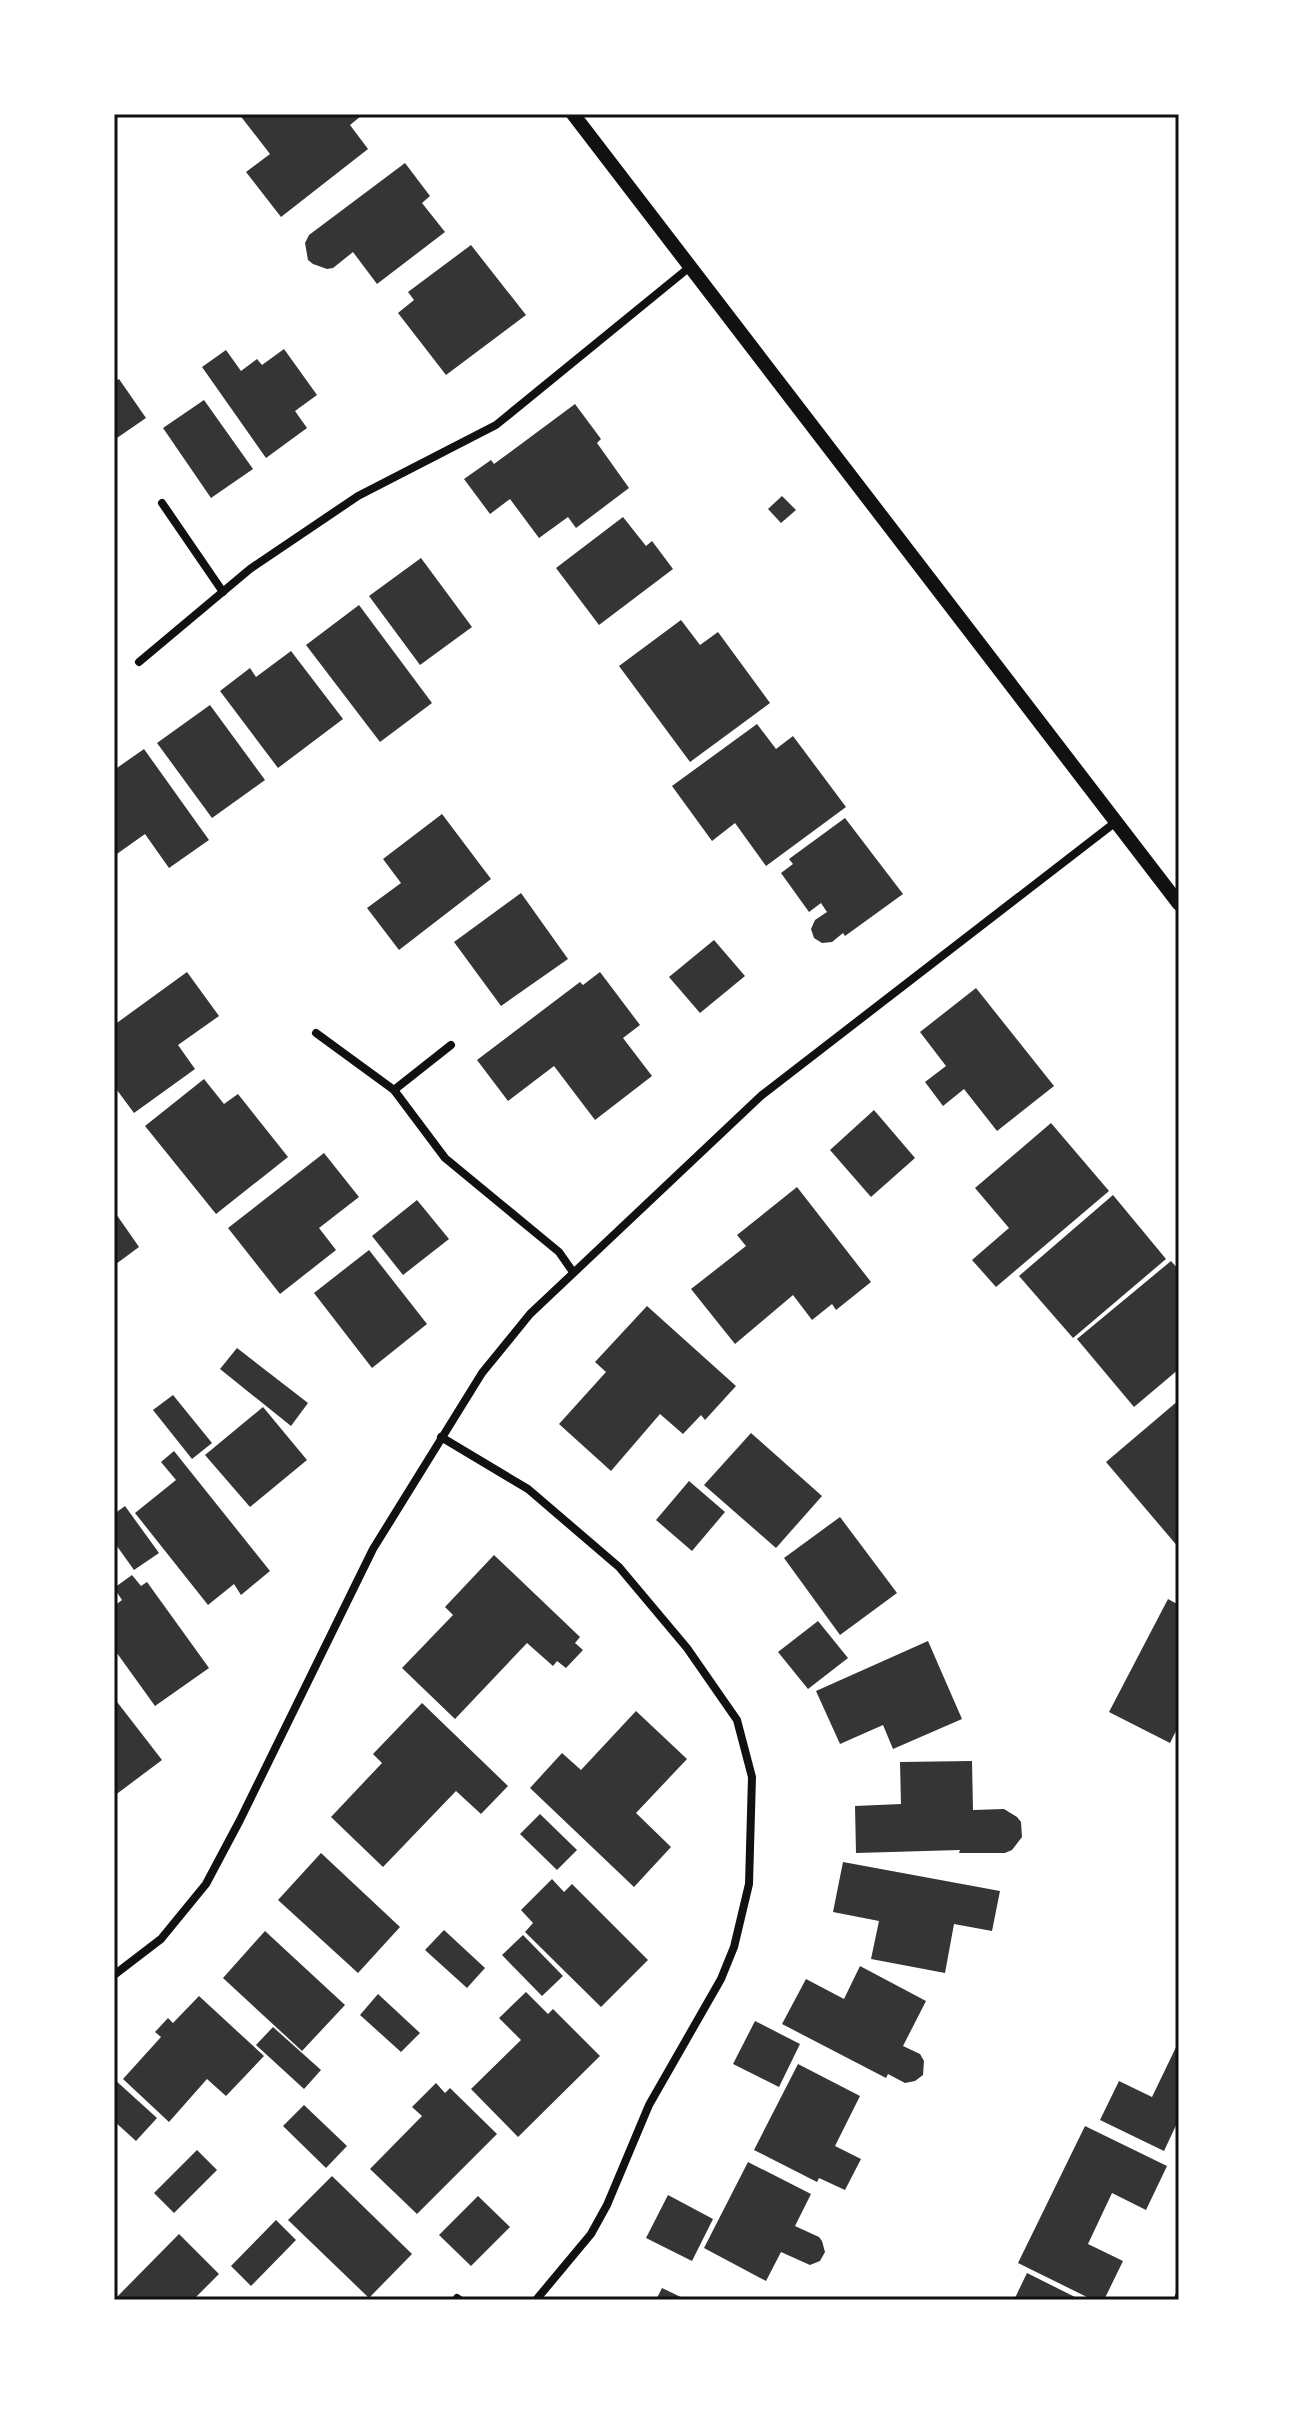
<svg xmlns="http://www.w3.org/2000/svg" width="1293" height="2414" font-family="'Open Sans',sans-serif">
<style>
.building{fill:#353535}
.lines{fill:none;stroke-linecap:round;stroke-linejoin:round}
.minor{stroke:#111;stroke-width:8}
.tertiary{stroke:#111;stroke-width:14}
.neatline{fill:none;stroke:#111;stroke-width:3}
</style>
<rect width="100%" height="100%" fill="#fff"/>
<g class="building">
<polygon points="239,114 359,114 361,116 350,125 368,149 281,217 246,172 270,154"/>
<polygon points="405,163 430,196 422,203 445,232 377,284 353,252 333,268 327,269 313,264 308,260 305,243 309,235"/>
<polygon points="471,245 526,315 446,375 398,313 414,300 408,292"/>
<polygon points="284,349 317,395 295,411 307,428 266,458 202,367 226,350 241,371 257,359 262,365"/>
<polygon points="119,379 146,418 114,440 114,382"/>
<polygon points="204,400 253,469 211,498 163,428"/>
<polygon points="575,404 601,439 597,443 629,488 576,528 568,517 539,538 510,499 490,514 464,479 491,460 494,464"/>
<polygon points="782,496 796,510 781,523 768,509"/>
<polygon points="623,517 646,546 652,541 673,569 599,625 556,568"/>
<polygon points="421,558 472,627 420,665 369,596"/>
<polygon points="359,605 432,703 380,742 306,645"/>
<polygon points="681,620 700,645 718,632 770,703 690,762 619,666"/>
<polygon points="291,651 343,719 278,768 220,691 250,668 256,677"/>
<polygon points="210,705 265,780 212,818 157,743"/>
<polygon points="757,724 776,749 793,736 846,807 766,866 735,823 712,841 672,786"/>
<polygon points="144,749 209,840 169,868 145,834 114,856 114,770"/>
<polygon points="442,814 491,879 399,950 367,908 401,883 383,859"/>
<polygon points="845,818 903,894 845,936 843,933 832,942 822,943 814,938 811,929 815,920 827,912 821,903 809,912 781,873 793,864 789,859"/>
<polygon points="521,893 568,959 501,1006 454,942"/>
<polygon points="714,940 745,976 700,1013 669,977"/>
<polygon points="187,972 219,1016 178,1045 195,1069 134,1113 114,1086 114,1025"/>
<polygon points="600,972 640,1025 623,1038 652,1076 595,1120 554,1066 508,1101 477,1060 580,982 583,985"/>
<polygon points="976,988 1054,1086 997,1131 964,1089 943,1106 925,1082 946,1066 920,1032"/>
<polygon points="204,1079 224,1104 238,1094 288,1157 216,1214 145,1126"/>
<polygon points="874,1110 915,1158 871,1197 830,1150"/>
<polygon points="1051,1123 1109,1191 996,1287 972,1260 1009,1228 975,1188"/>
<polygon points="324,1153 359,1197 319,1228 336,1250 280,1294 228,1228"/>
<polygon points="797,1187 871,1282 836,1310 832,1304 812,1320 793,1295 735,1344 691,1289 746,1246 737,1235"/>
<polygon points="1113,1195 1166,1259 1073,1338 1019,1276"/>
<polygon points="417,1200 449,1239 403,1275 372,1236"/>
<polygon points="114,1211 139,1247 116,1264 114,1261"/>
<polygon points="369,1250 427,1324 372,1368 314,1293"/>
<polygon points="1171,1261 1179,1270 1179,1369 1134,1407 1077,1339"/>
<polygon points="647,1306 736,1386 705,1420 701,1415 683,1434 660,1414 611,1471 559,1424 606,1372 595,1362"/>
<polygon points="237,1348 308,1403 291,1426 220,1369"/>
<polygon points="173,1395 212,1443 192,1459 153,1410"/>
<polygon points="1179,1400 1179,1548 1106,1462"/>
<polygon points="263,1407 307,1460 250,1507 205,1455"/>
<polygon points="751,1433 822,1496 776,1548 704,1485"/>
<polygon points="174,1451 270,1571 241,1595 234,1584 208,1605 135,1513 176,1480 161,1462"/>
<polygon points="689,1481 725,1512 692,1551 656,1520"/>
<polygon points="125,1506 159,1553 134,1570 114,1542 114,1514"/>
<polygon points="840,1517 897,1593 840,1635 784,1558"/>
<polygon points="494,1555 580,1637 575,1643 583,1650 566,1668 557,1661 553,1666 527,1643 455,1719 402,1668 453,1615 445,1607"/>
<polygon points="132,1575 141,1586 147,1582 209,1668 155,1706 114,1649 114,1606 122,1600 114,1588"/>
<polygon points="1168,1599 1179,1605 1179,1725 1170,1743 1109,1712"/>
<polygon points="818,1621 848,1658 808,1689 778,1652"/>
<polygon points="928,1641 962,1719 893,1749 883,1725 840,1744 816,1691"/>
<polygon points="114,1698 162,1760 114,1796"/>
<polygon points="422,1703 508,1786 481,1814 456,1791 383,1867 331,1817 382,1763 373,1754"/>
<polygon points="636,1711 687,1759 636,1813 671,1847 634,1887 530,1788 562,1753 581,1770"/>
<polygon points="972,1761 973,1810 1004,1809 1017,1817 1021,1822 1022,1837 1012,1850 1005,1853 959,1853 960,1850 856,1853 855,1806 901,1804 900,1762"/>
<polygon points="540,1814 577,1850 557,1870 520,1834"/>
<polygon points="321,1853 400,1927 358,1973 278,1900"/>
<polygon points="843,1862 1000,1891 992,1931 954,1924 945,1973 871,1959 879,1921 833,1912"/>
<polygon points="552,1879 564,1892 572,1884 648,1960 601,2007 525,1932 533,1923 521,1910"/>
<polygon points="444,1930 485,1968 467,1988 425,1950"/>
<polygon points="265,1931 345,2005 302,2051 223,1978"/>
<polygon points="523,1935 563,1976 542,1996 502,1955"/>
<polygon points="860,1966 926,2001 903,2046 920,2054 924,2061 923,2075 915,2081 905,2083 888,2074 886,2078 782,2024 806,1979 844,1999"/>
<polygon points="526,1992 548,2014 553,2009 600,2056 518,2137 471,2089 521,2040 499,2018"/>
<polygon points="378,1994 420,2033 401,2052 360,2015"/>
<polygon points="199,1996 264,2056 226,2096 207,2079 169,2122 123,2079 161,2037 155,2032 168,2018 173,2023"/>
<polygon points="755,2021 800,2044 779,2087 733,2064"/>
<polygon points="273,2027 321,2070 304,2089 256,2045"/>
<polygon points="1179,2041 1179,2119 1164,2151 1100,2120 1119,2081 1152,2097"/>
<polygon points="798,2064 860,2096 835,2146 861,2159 845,2190 819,2178 817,2182 754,2150"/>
<polygon points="114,2079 157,2118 136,2141 114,2121"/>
<polygon points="436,2083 445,2093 450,2088 497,2134 417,2214 370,2169 422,2116 412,2107"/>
<polygon points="304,2105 347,2146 326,2168 283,2126"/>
<polygon points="1085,2126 1167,2166 1146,2210 1112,2193 1088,2244 1123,2261 1104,2300 1093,2300 1018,2263"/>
<polygon points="197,2150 217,2170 174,2213 154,2193"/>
<polygon points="748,2162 811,2194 795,2226 819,2237 822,2241 825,2252 820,2261 810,2265 781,2252 766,2281 704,2248"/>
<polygon points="332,2176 412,2254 369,2298 288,2220"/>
<polygon points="668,2195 713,2219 692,2261 646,2238"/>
<polygon points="478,2196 510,2227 471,2266 439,2235"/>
<polygon points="276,2220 296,2240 251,2286 231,2266"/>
<polygon points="179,2234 219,2274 193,2300 114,2300"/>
<polygon points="1027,2273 1081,2300 1014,2300"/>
<polygon points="662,2288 687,2300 656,2300"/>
</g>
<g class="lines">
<g class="minor">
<polyline points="162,503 223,592"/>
<polyline points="139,662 250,569 358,496 496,425 691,266"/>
<polyline points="316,1033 394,1090 445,1158 559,1252 573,1272"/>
<polyline points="394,1090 451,1045"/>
<polyline points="441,1437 528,1489 619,1567 687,1648 737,1720 752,1777 749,1884 734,1947 721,1979 649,2105 607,2205 591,2234 536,2300"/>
<polyline points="114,1975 161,1939 206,1884 240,1820 373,1549 482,1373 530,1314 762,1095 1117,821"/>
<polyline points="457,2298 460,2300"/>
<polyline points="1178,2300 1179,2296"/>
</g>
<polyline class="tertiary" points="573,114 1179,904"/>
</g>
<rect width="1293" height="2414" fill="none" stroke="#ffffff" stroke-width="232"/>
<rect x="116" y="116" width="1061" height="2182" class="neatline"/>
</svg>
